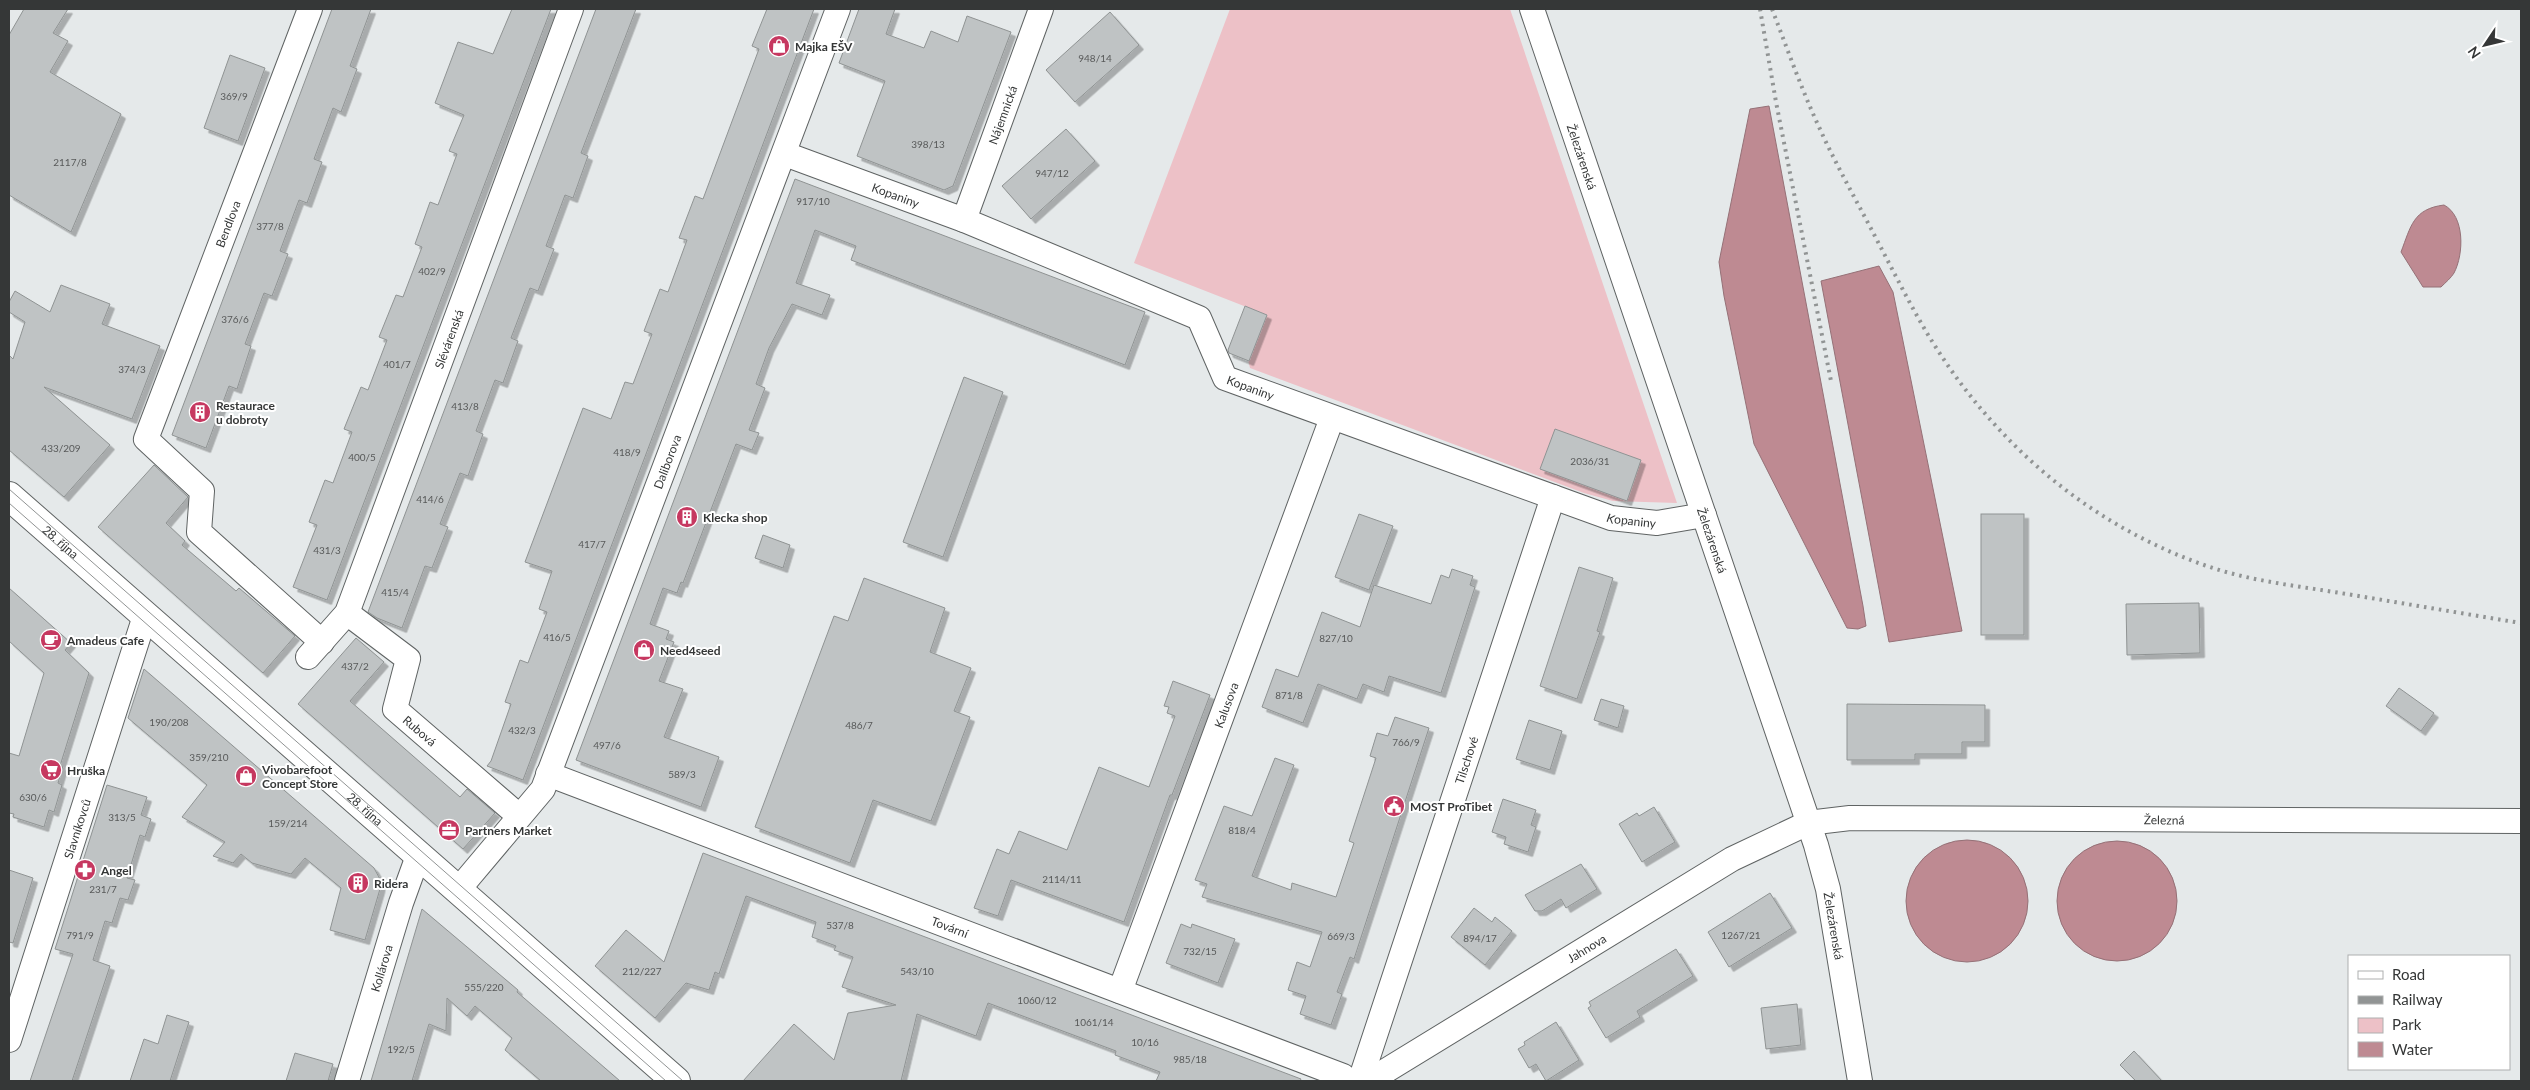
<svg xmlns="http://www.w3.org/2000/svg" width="2530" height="1090" font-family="Lato,sans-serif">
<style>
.green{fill:#edc1c7}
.water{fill:#be8a92;stroke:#957177}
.building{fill:#bfc3c4;stroke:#8f9393;filter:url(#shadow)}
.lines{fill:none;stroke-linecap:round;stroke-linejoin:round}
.minor-casing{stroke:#5f6363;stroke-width:26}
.secondary-casing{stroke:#5f6363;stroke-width:30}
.minor{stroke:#fff;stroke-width:24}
.secondary{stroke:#fff;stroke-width:28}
.tram{stroke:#919494;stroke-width:1}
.rail{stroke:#919494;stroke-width:4;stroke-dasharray:2.5 5;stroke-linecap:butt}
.labels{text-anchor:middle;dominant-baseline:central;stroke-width:4;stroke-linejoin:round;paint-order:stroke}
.number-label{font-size:10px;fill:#585a5a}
.poi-label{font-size:12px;font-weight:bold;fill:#353737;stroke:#fff;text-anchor:start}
.street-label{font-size:12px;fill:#353737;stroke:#fff}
</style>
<defs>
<filter id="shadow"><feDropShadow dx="4.5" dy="4.5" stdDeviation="0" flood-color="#0004"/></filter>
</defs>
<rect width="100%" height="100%" fill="#e5e9ea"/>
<polygon class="green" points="1230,9 1510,9 1677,503 1613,501 1584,493 1250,368 1248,360 1267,315 1134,263"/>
<g class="water">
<polygon points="1769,106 1863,606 1866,626 1858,629 1847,628 1754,444 1724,296 1719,262 1750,109"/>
<path d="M2444 205C2465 216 2464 254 2454 273 2451 278 2446 282 2441 287H2423L2401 252C2411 226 2413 209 2444 205Z"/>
<polygon points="1879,266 1893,292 1962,631 1889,642 1821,281"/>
<circle cx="1967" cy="901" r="61"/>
<circle cx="2117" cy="901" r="60"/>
</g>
<g class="building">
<polygon points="24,9 68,9 53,33 68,41 50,72 121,114 71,232 9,195 9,35"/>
<polygon points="332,9 371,9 350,66 357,69 341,112 333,108 314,159 322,162 307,203 299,200 280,251 288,254 272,296 264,293 245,344 251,346 237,389 229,386 206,448 172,435"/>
<polygon points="512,9 551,9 327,600 293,587 317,525 309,522 325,480 333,483 352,432 344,429 361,387 368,390 387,340 379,337 396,295 403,297 422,247 415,244 430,202 438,205 457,154 449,151 464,115 435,103 458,42 493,54"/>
<polygon points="596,9 636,9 581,153 588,156 573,198 565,195 546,246 554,249 538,291 530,288 511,338 518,341 503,383 495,380 476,431 483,434 468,476 460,473 440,524 448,527 432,568 425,566 402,628 377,618 368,612"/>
<polygon points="767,9 814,9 523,780 487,766 491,761 511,704 505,702 520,660 528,663 547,612 539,609 552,571 525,562 583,408 611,419 625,382 633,384 652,334 644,331 660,289 668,292 687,240 679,238 695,196 703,199 759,49 752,46"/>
<polygon points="859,9 895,9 886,34 924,48 931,31 958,42 967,16 1011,32 953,186 944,190 857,156 885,81 839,63"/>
<polygon points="1110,12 1139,45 1075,102 1046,70"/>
<polygon points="230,55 265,68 238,141 204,128"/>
<polygon points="1066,129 1095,161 1031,219 1002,186"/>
<polygon points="795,179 1145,312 1125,365 851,260 856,246 815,230 796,283 830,295 822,315 792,304 769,348 756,384 765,388 749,430 759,433 752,450 736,444 683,583 681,582 677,593 663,588 650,624 669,631 666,639 674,642 659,681 683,689 664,737 719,757 701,807 576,760"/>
<polygon points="61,285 110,304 102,324 160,346 132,419 44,387 110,445 64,497 9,450 9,355 13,359 25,322 9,312 9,302 15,291 50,312"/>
<polygon points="1245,306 1267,315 1249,361 1229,353 1228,350"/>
<polygon points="964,377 1003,392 943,557 903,542"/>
<polygon points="1555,429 1641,460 1627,501 1540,469"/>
<polygon points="154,465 188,497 166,523 185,541 182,545 236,591 239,588 295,636 263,673 98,527"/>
<polygon points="1359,514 1393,526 1369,590 1335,577"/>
<rect x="1981" y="514" width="43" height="121"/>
<polygon points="763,535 790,545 783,568 755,558"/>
<polygon points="1579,567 1613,578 1597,631 1600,632 1577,699 1540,686"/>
<polygon points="1452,569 1473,576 1470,585 1475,587 1441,693 1389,676 1384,692 1363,684 1357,699 1318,684 1303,723 1262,707 1276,669 1298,677 1322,612 1360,627 1374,585 1431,604 1441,575 1449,578"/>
<polygon points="864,578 945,608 930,652 971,668 954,711 970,717 931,821 873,800 850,863 755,827 834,616 848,621"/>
<polygon points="9,588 71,643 65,650 89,673 60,766 63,766 58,783 62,785 54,812 49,810 44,827 13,817 14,814 9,813 9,753 19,756 44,673 9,641"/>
<polygon points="2199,603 2200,653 2127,655 2126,604"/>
<polygon points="356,638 384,662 350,701 460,797 467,789 495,813 463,849 298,704"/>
<polygon points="144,669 374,868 381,881 380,889 365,940 330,930 341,888 305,858 291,874 252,863 241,854 233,863 213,856 225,842 182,817 207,785 128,718"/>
<polygon points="1173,681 1210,695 1172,795 1170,795 1124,922 1011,880 998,916 974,908 997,849 1009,854 1019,831 1067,850 1099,767 1149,787 1175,716 1167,713 1169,707 1164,706"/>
<polygon points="2399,688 2434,713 2421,731 2386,706"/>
<polygon points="1601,699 1624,706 1618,728 1594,720"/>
<polygon points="1847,704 1985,705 1985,742 1962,742 1962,754 1915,754 1915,760 1847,760"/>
<polygon points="1395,717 1429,728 1354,959 1350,957 1337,992 1342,994 1331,1025 1300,1014 1306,996 1288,990 1297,962 1310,967 1322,932 1202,897 1207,884 1195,880 1224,806 1252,816 1275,758 1294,765 1252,876 1291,890 1292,883 1336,897 1354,843 1349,841 1376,758 1370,756 1377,733 1388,736"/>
<polygon points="1529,720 1562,731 1550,770 1516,759"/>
<polygon points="107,785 147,797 141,815 151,819 145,837 140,835 127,878 135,880 128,900 120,898 112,923 105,921 93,960 110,966 72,1081 30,1081 73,954 55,949"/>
<polygon points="1503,799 1536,810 1531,825 1536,827 1528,852 1504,844 1506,837 1492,832"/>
<polygon points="1654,807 1675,842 1642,862 1619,824 1637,813 1639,816"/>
<polygon points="703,853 1301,1079 1300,1081 1156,1081 1160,1072 1115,1055 1116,1051 988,1003 976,1036 917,1014 901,1081 743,1081 794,1024 834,1060 848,1013 896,1005 842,987 853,957 834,950 836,946 812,937 816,922 746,896 719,974 715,972 709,990 686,983 655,1018 595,966 626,930 664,962"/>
<polygon points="1581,864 1597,889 1566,908 1561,899 1542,911 1535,911 1525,895"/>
<polygon points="9,870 33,878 13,943 9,942"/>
<polygon points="1770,893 1792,928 1729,967 1708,932"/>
<polygon points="1474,908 1492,922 1495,917 1512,931 1485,965 1451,937"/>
<polygon points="422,909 518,990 517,992 620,1081 541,1081 505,1050 512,1038 475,1006 467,1016 447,998 446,1031 429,1024 412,1081 371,1081"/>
<polygon points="1181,924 1191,928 1192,924 1235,939 1218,983 1166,963"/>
<polygon points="1676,949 1693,976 1637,1011 1640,1017 1606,1038 1588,1008 1591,1006 1589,1002"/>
<polygon points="1797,1004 1801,1045 1766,1049 1761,1008"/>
<polygon points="167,1015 189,1022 170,1081 130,1081 144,1039 158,1044"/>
<polygon points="1556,1022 1579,1060 1546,1081 1536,1064 1529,1068 1518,1049 1525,1045 1524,1042"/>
<polygon points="2134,1051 2162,1081 2136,1081 2120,1065"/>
<polygon points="295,1053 333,1064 328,1081 286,1081"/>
</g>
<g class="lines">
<g class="minor-casing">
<g id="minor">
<polyline points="310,9 146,439 202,491 199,532 322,642"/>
<path id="s1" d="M1532 9 1816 845 1828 889 1860 1081"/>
<path id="s2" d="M785 154 964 220 1199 318 1225 378 1611 518 1657 523 1704 515"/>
<path id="s3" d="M964 220 1041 9"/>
<path id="s4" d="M347 613 408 659 395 709 519 816"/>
<path id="s5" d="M308 657 347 613 571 9"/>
<path id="s6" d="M548 774 1343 1076 1349 1081"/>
<path id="s7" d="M458 890 543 789 838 9"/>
<path id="s8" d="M1120 991 1332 418"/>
<path id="s9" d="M9 1040 145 616"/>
<path id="s10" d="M347 1081 401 903 418 856"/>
<path id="s11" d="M1360 1081 1553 497"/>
<path id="s12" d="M1369 1081 1732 859 1808 823 1850 818 2521 821"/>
</g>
</g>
<g class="secondary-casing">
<g id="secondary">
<path id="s13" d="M9 496 676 1081"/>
</g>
</g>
<use href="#minor" class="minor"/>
<use href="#secondary" class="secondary"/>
<g class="tram">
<polyline points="9,489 683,1081"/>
<polyline points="9,503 666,1081"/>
</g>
<g class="rail">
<polyline points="1760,9 1776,102 1831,381"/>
<path d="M1772 9C1787 48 1801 88 1819 127 1837 167 1859 205 1879 244 1897 278 1914 313 1935 346 1999 447 2091 525 2204 565 2246 580 2290 585 2334 592 2396 602 2459 613 2521 623"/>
</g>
</g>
<defs>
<g id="shop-disc" transform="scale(1.125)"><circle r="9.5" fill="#c63860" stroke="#fff"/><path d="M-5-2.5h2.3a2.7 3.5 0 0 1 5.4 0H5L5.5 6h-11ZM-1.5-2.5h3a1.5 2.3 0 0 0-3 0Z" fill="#fff"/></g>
<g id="building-disc" transform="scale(1.125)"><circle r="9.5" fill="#c63860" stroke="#fff"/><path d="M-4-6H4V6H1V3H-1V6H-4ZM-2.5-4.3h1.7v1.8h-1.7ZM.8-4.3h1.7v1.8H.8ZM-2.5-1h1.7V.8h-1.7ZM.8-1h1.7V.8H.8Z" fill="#fff"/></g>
<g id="cafe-disc" transform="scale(1.125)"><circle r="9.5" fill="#c63860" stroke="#fff"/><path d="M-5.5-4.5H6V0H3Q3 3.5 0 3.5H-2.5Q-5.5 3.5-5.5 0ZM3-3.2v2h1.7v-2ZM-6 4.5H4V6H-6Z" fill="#fff"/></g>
<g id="supermarket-disc" transform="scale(1.125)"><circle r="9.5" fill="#c63860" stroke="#fff"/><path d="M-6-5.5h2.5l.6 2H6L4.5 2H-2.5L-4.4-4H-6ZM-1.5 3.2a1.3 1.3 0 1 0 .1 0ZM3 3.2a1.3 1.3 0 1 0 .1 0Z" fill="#fff"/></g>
<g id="civic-disc" transform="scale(1.125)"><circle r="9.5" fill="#c63860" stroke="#fff"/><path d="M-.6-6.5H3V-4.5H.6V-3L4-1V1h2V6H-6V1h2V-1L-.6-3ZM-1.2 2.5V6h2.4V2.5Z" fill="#fff"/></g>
<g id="office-disc" transform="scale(1.125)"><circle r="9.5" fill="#c63860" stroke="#fff"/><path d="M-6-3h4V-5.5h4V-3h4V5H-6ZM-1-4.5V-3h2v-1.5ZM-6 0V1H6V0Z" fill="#fff"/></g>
<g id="pharmacy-disc" transform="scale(1.125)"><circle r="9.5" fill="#c63860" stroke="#fff"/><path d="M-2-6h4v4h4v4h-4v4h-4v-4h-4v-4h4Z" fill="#fff"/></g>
</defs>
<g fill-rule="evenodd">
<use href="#shop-disc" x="779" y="46"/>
<use href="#building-disc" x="200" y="412"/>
<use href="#building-disc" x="687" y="517"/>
<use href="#cafe-disc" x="51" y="640"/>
<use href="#shop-disc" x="644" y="650"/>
<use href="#supermarket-disc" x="51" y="770"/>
<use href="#shop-disc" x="246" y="776"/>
<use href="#civic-disc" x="1394" y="806"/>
<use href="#office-disc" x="449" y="830"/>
<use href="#pharmacy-disc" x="85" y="870"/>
<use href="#building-disc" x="358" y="883"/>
</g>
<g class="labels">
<g class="number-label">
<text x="1095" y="58">948/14</text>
<text x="234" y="96">369/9</text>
<text x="928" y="144">398/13</text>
<text x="70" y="162">2117/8</text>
<text x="1052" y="173">947/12</text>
<text x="813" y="201">917/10</text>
<text x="270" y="226">377/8</text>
<text x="432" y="271">402/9</text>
<text x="235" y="319">376/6</text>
<text x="397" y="364">401/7</text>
<text x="132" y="369">374/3</text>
<text x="465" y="406">413/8</text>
<text x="61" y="448">433/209</text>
<text x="627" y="452">418/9</text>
<text x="362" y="457">400/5</text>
<text x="1590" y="461">2036/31</text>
<text x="430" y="499">414/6</text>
<text x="592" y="544">417/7</text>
<text x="327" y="550">431/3</text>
<text x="395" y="592">415/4</text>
<text x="557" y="637">416/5</text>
<text x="1336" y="638">827/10</text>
<text x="355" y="666">437/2</text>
<text x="1289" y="695">871/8</text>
<text x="169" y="722">190/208</text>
<text x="859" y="725">486/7</text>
<text x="522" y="730">432/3</text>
<text x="1406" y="742">766/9</text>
<text x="607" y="745">497/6</text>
<text x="209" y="757">359/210</text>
<text x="682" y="774">589/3</text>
<text x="33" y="797">630/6</text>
<text x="122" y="817">313/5</text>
<text x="288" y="823">159/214</text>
<text x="1242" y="830">818/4</text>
<text x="1062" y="879">2114/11</text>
<text x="103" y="889">231/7</text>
<text x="840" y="925">537/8</text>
<text x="80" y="935">791/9</text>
<text x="1741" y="935">1267/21</text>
<text x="1341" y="936">669/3</text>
<text x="1480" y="938">894/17</text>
<text x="1200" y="951">732/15</text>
<text x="642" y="971">212/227</text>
<text x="917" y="971">543/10</text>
<text x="484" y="987">555/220</text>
<text x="1037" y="1000">1060/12</text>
<text x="1094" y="1022">1061/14</text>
<text x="1145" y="1042">10/16</text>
<text x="401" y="1049">192/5</text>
<text x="1190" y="1059">985/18</text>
</g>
<g class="poi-label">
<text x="795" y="46">Majka EŠV</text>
<text x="216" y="405">Restaurace<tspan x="216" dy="14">u dobroty</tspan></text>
<text x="703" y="517">Klecka shop</text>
<text x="67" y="640">Amadeus Cafe</text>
<text x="660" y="650">Need4seed</text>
<text x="262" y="769">Vivobarefoot<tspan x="262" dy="14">Concept Store</tspan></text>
<text x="67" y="770">Hruška</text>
<text x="1410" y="806">MOST ProTibet</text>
<text x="465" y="830">Partners Market</text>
<text x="101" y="870">Angel</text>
<text x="374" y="883">Ridera</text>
</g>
<g class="street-label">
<text stroke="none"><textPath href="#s3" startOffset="112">Nájemnická</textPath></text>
<text stroke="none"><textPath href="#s1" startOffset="156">Železárenská</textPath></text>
<text stroke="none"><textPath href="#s2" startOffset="118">Kopaniny</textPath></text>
<text transform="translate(228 224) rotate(-69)">Bendlova</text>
<text stroke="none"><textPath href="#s5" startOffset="351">Slévárenská</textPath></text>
<text stroke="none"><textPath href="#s2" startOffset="538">Kopaniny</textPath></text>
<text stroke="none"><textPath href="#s7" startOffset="482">Daliborova</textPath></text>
<text stroke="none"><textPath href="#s2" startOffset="942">Kopaniny</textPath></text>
<text stroke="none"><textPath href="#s13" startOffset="69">28. října</textPath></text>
<text stroke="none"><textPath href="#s1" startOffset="561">Železárenská</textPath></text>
<text stroke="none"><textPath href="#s8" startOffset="305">Kalusova</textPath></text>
<text stroke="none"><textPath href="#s4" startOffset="161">Rubová</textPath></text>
<text stroke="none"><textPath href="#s11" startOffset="338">Tilschové</textPath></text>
<text stroke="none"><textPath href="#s13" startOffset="474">28. října</textPath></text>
<text stroke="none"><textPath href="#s12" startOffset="866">Železná</textPath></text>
<text stroke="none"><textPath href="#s9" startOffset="222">Slavníkovců</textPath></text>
<text stroke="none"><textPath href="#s6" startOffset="430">Tovární</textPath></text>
<text stroke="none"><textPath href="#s1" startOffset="966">Železárenská</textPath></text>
<text stroke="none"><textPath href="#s12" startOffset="255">Jahnova</textPath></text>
<text stroke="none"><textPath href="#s10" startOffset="118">Kollárova</textPath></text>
</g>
</g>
<rect width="2530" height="1090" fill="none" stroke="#353737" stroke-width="20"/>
<rect x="2348" y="955" width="162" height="115" fill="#ffffff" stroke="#aeafaf"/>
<rect x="2358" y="971" width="25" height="8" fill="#ffffff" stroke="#aeafaf"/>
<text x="2392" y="980" font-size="15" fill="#353737">Road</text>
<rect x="2358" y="996" width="25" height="8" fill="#919494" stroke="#aeafaf"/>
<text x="2392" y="1005" font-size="15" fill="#353737">Railway</text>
<rect x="2358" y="1018" width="25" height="15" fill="#edc1c7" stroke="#aeafaf"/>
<text x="2392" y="1030" font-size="15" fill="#353737">Park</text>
<rect x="2358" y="1042" width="25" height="15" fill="#be8a92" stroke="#aeafaf"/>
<text x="2392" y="1055" font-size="15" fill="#353737">Water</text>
<g transform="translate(2485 45) rotate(235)" stroke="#ffffff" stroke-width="4" paint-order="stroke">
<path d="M0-4L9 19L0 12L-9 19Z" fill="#353737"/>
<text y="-8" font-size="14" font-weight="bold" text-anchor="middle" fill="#353737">N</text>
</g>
</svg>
